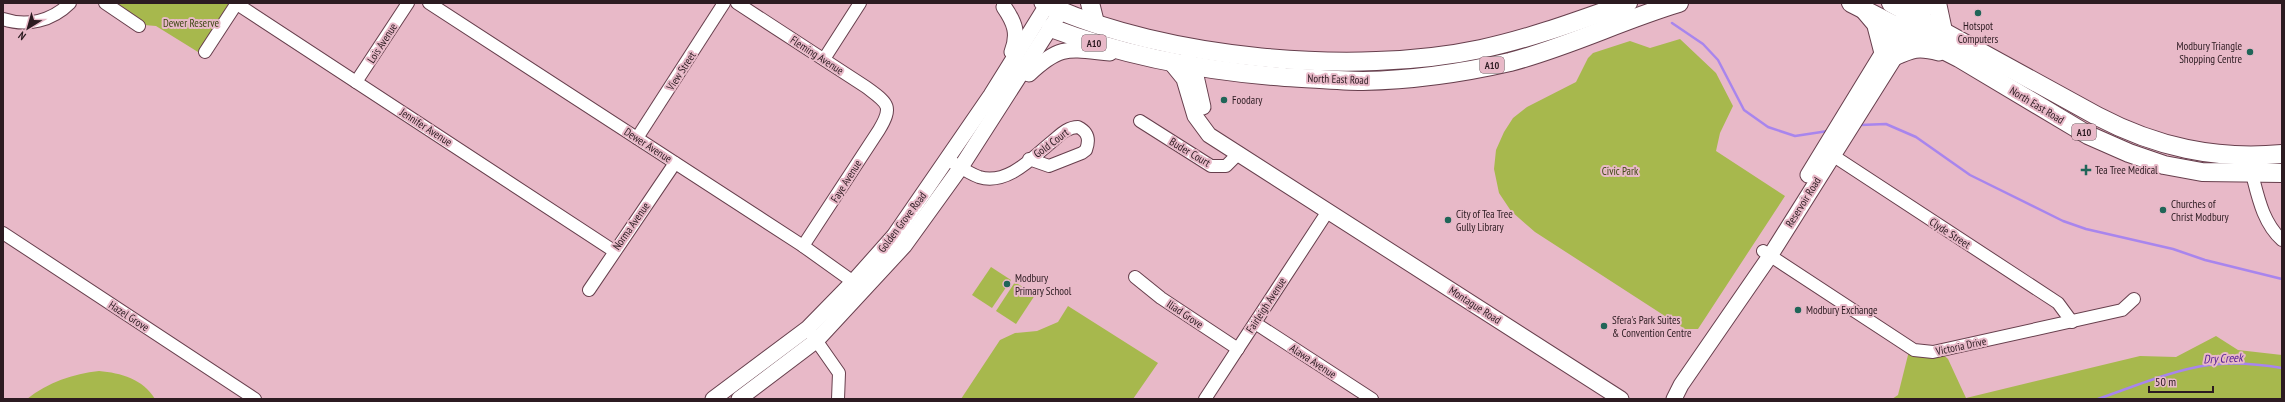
<svg xmlns="http://www.w3.org/2000/svg" width="2285" height="402" font-family="'PT Sans Narrow',sans-serif">
<style>
.green{fill:#a7b84d}
.lines{fill:none;stroke-linecap:round;stroke-linejoin:round}
.stream{stroke:#a885ed;stroke-width:2.5}
.minor-casing{stroke:#673f4d;stroke-width:14}
.major-casing{stroke:#673f4d;stroke-width:17}
.highway-casing{stroke:#673f4d;stroke-width:20}
.minor{stroke:#fff;stroke-width:12}
.major{stroke:#fff;stroke-width:15}
.highway{stroke:#fff;stroke-width:18}
.poi-dot{fill:#206558;stroke:#e8b9c8;stroke-width:1.5}
.labels{text-anchor:middle;dominant-baseline:central;stroke-width:4;stroke-linejoin:round;paint-order:stroke}
.shield{fill:#e8b9c8;stroke:#644a53;stroke-width:1}
.shield-label{font-size:10px;font-weight:bold;fill:#2c1b21}
.park-label{font-size:11px;fill:#3f4714;stroke:#e8b9c8}
.poi-label{font-size:11px;fill:#2c1b21;stroke:#e8b9c8;text-anchor:start}
.street-label{font-size:11px;fill:#2c1b21;stroke:#e8b9c8}
.water-label{font-size:12px;font-style:italic;fill:#531b96;stroke:#e8b9c8}
</style>
<rect width="100%" height="100%" fill="#e8b9c8"/>
<g class="green">
<polygon points="111,3 230,3 198,52 156,26 144,25"/>
<polygon points="1680,39 1716,73 1733,106 1720,133 1716,151 1785,196 1698,329 1685,329 1535,232 1511,211 1499,193 1494,169 1496,150 1504,132 1513,118 1527,107 1576,82 1588,58 1593,53 1630,41 1650,48"/>
<polygon points="991,267 1011,280 992,308 972,295"/>
<polygon points="1015,282 1035,295 1016,324 996,311"/>
<polygon points="1068,306 1158,363 1133,399 961,399 1000,340 1015,333 1037,331 1058,322"/>
<polygon points="2216,336 2238,350 2282,355 2282,399 1892,399 1898,395 1910,347 1939,351 1948,359 1966,398 2140,356 2176,357"/>
<path d="M99 371C121 373 143 379 155 399H27C48 382 73 374 99 371Z"/>
</g>
<g class="lines">
<g class="stream">
<polyline points="1672,23 1703,44 1718,60 1744,110 1768,127 1795,136 1828,131"/>
<polyline points="1860,125 1886,124 1916,137 1970,175 2063,221 2086,229 2173,249 2205,260 2282,279"/>
<path d="M2098 399C2133 387 2172 370 2209 365 2232 362 2259 364 2282 368"/>
</g>
<g class="minor-casing">
<g id="minor">
<polyline points="105,3 139,26"/>
<polyline points="429,3 803,246 859,286"/>
<path d="M737 3 866 87C887 103 894 105 879 130L803 246"/>
<polyline points="237,4 614,251"/>
<path d="M3 19C27 27 52 21 70 3"/>
<polyline points="205,52 237,3"/>
<polyline points="824,59 860,3"/>
<polyline points="356,82 408,3"/>
<polyline points="1140,121 1211,166 1226,166 1239,153"/>
<polyline points="637,138 724,3"/>
<polyline points="1826,151 2058,303 2072,322"/>
<path d="M947 159C957 165 968 173 979 177 1008 186 1034 156 1054 140 1061 134 1068 127 1078 127 1088 132 1090 139 1086 150L1082 153 1049 166 1029 159"/>
<path d="M2252 174C2258 197 2263 223 2282 240"/>
<polyline points="3,233 255,399"/>
<polyline points="1763,251 1914,350 1933,352 2122,310 2134,299"/>
<polyline points="1135,277 1161,298 1238,349"/>
<polyline points="589,290 675,163"/>
<polyline points="1255,323 1372,399"/>
<polyline points="811,333 839,373 838,399"/>
<polyline points="1205,399 1328,211"/>
</g>
</g>
<g class="major-casing">
<g id="major">
<path d="M1004 7C1015 23 1019 34 1012 52"/>
<polyline points="1187,59 1194,67 1203,107"/>
<path d="M1892 59C1912 50 1917 47 1939 53"/>
<polyline points="1171,63 1184,79 1195,116 1209,135 1621,399"/>
<path d="M1029 74C1061 44 1069 49 1110 53"/>
<polyline points="1808,175 1913,3"/>
<polyline points="713,399 808,328 854,281 894,236 991,95 1047,5 1042,3"/>
<polyline points="739,399 817,340 904,246 961,167 1061,11"/>
<polyline points="1674,399 1681,385 1770,256 1929,3"/>
</g>
</g>
<g class="highway-casing">
<g id="highway">
<polyline points="1090,3 1095,23"/>
<polyline points="1851,3 1959,58 2088,135 2129,153 2164,165 2202,172 2282,173"/>
<path d="M1891 3 2097 116C2156 147 2215 160 2282 154"/>
<polyline points="1937,3 1943,31"/>
<path d="M1047 5C1166 59 1354 76 1481 49 1532 38 1580 20 1628 3"/>
<polyline points="1865,11 1876,24 1883,51"/>
<path d="M1051 28C1127 57 1204 71 1285 77 1311 78 1337 81 1363 81 1412 80 1462 73 1510 62 1568 47 1622 20 1679 3"/>
</g>
</g>
<use href="#minor" class="minor"/>
<use href="#major" class="major"/>
<use href="#highway" class="highway"/>
</g>
<g class="poi-dot">
<circle cx="1978" cy="13" r="4"/>
<circle cx="2250" cy="52" r="4"/>
<circle cx="1224" cy="100" r="4"/>
<path d="M2084 164h4v4h4v4h-4v4h-4v-4h-4v-4h4z"/>
<circle cx="2163" cy="210" r="4"/>
<circle cx="1448" cy="220" r="4"/>
<circle cx="1007" cy="284" r="4"/>
<circle cx="1798" cy="310" r="4"/>
<circle cx="1604" cy="326" r="4"/>
</g>
<g class="labels">
<g class="shield">
<rect x="1082" y="35" width="24" height="16" rx="3"/>
<rect x="1480" y="57" width="24" height="16" rx="3"/>
<rect x="2072" y="124" width="24" height="16" rx="3"/>
</g>
<g class="shield-label">
<text x="1094" y="43">A10</text>
<text x="1492" y="65">A10</text>
<text x="2084" y="132">A10</text>
</g>
<g class="park-label">
<text x="191" y="23">Dewer Reserve</text>
<text x="1620" y="171">Civic Park</text>
</g>
<g class="poi-label">
<text x="1978" y="26" text-anchor="middle">Hotspot<tspan x="1978" dy="13">Computers</tspan></text>
<text x="2242" y="46" text-anchor="end">Modbury Triangle<tspan x="2242" dy="13">Shopping Centre</tspan></text>
<text x="1232" y="100">Foodary</text>
<text x="2095" y="170">Tea Tree Medical</text>
<text x="2171" y="204">Churches of<tspan x="2171" dy="13">Christ Modbury</tspan></text>
<text x="1456" y="214">City of Tea Tree<tspan x="1456" dy="13">Gully Library</tspan></text>
<text x="1015" y="278">Modbury<tspan x="1015" dy="13">Primary School</tspan></text>
<text x="1806" y="310">Modbury Exchange</text>
<text x="1612" y="320">Sfera's Park Suites<tspan x="1612" dy="13">&amp; Convention Centre</tspan></text>
</g>
<g class="street-label">
<text transform="translate(382 43) rotate(-57)">Lois Avenue</text>
<text transform="translate(817 55) rotate(33)">Fleming Avenue</text>
<text transform="translate(681 71) rotate(-57)">View Street</text>
<text transform="translate(1338 79) rotate(2)">North East Road</text>
<text transform="translate(2037 105) rotate(31)">North East Road</text>
<text transform="translate(426 127) rotate(33)">Jennifer Avenue</text>
<text transform="translate(1051 143) rotate(-37)">Gold Court</text>
<text transform="translate(648 145) rotate(33)">Dewer Avenue</text>
<text transform="translate(1190 152) rotate(31)">Buder Court</text>
<text transform="translate(846 181) rotate(-58)">Faye Avenue</text>
<text transform="translate(1803 202) rotate(-58)">Reservoir Road</text>
<text transform="translate(902 222) rotate(-53)">Golden Grove Road</text>
<text transform="translate(631 226) rotate(-55)">Norma Avenue</text>
<text transform="translate(1950 233) rotate(33)">Clyde Street</text>
<text transform="translate(1266 305) rotate(-57)">Fairleigh Avenue</text>
<text transform="translate(1475 305) rotate(33)">Montague Road</text>
<text transform="translate(1185 314) rotate(34)">Iliad Grove</text>
<text transform="translate(129 316) rotate(33)">Hazel Grove</text>
<text transform="translate(1961 346) rotate(-12)">Victoria Drive</text>
<text transform="translate(1313 361) rotate(33)">Alawa Avenue</text>
</g>
<g class="water-label">
<text transform="translate(2223 358) rotate(-3)">Dry Creek</text>
</g>
</g>
<rect width="2285" height="402" fill="none" stroke="#2c1b21" stroke-width="8"/>
<g transform="translate(28 28) rotate(217)" stroke="#e8b9c8" stroke-width="3" paint-order="stroke">
<path d="M0-3L7 15L0 10L-7 15Z" fill="#2c1b21"/>
<text y="-6" font-size="11" font-weight="bold" text-anchor="middle" fill="#2c1b21">N</text>
</g>
<path d="M2149 386v6h64v-6" fill="none" stroke="#2c1b21" stroke-width="2"/>
<text x="2155" y="386" font-size="12" fill="#2c1b21" stroke="#e8b9c8" stroke-width="3" paint-order="stroke">50 m</text>
</svg>
